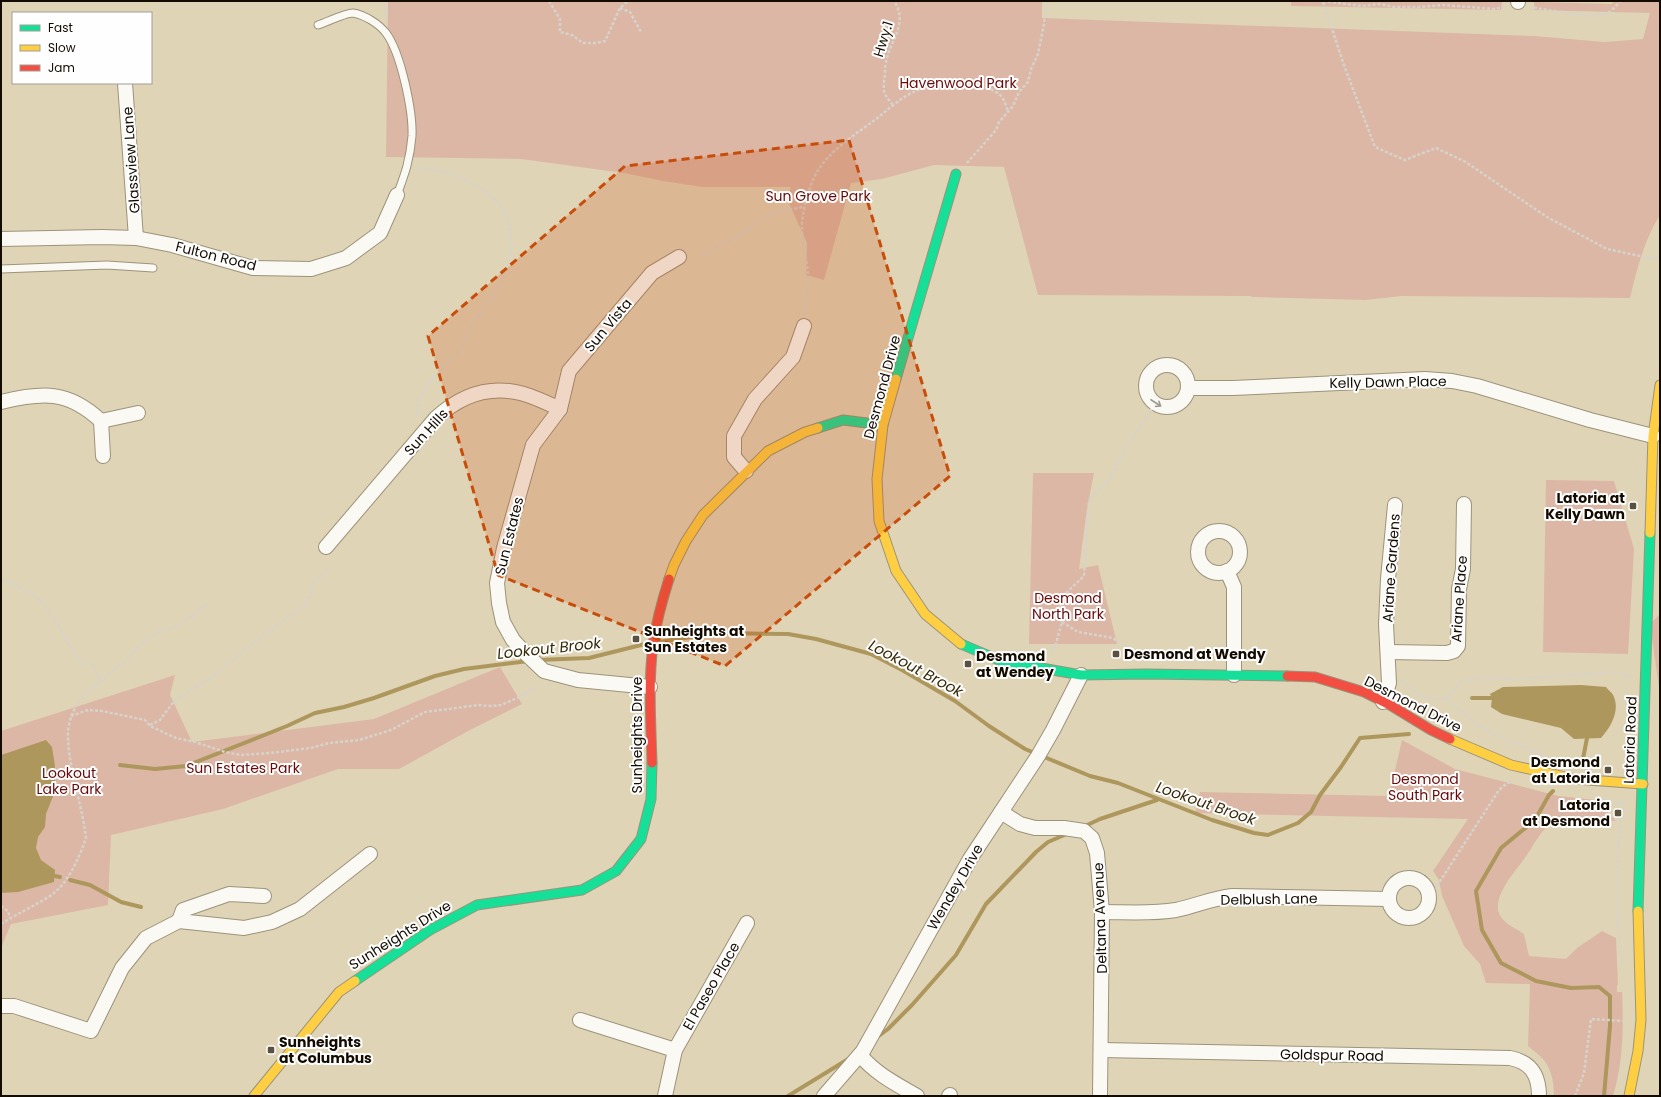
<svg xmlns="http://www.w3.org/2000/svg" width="1661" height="1097" font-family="Poppins,sans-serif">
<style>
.green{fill:#dcb7a6}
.water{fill:#ae975c}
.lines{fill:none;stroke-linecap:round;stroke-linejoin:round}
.stream{stroke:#ae975c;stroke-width:4}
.lane-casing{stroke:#9c937b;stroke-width:9}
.street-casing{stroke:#9c937b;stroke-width:16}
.fast-casing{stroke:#9c937b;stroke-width:11}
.slow-casing{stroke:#9c937b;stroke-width:11}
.jam-casing{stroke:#9c937b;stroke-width:11}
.path{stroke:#d7d3ca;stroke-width:2.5;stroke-dasharray:3 2;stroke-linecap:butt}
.lane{stroke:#faf9f4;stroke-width:7}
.street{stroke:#faf9f4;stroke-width:14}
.fast{stroke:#16e098;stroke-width:9}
.slow{stroke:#ffcf43;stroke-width:9}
.jam{stroke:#f24e42;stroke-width:9}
.oneway{stroke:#9e9a92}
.marked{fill:#c84d0a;fill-opacity:0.2;stroke:#c84d0a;stroke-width:3;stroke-dasharray:8 5;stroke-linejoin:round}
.poi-dot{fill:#5b5140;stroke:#fefefe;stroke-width:1.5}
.labels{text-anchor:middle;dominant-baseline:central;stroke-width:4;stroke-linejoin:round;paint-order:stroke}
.street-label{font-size:14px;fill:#130b00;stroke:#fefefe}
.park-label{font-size:14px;fill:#680a0a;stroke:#fefefe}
.poi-label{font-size:14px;font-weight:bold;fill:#130b00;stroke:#fefefe;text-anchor:start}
.water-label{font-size:15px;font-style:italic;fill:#382b0b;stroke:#fefefe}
</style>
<rect width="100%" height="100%" fill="#e0d4b6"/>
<g class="green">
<path d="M388 1H1042V18L1534 36 1605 42 1643 39 1650 13 1534 10V2L1612 4 1613 1H1660V215C1644 240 1637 269 1630 298L1402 296 1365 300 1253 297 1250 296 1038 295 1004 167 934 165 882 179 851 183 824 280 806 275 807 243 787 199 791 187H702L663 181 624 173 521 159 386 157Z"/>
<polygon points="1291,1 1485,1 1502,2 1501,10 1291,6"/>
<polygon points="1033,473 1094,473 1087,509 1079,569 1098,565 1117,644 1029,644"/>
<polygon points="1546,480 1614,481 1634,549 1628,654 1543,652"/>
<polygon points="1660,614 1660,694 1650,624"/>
<polygon points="500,667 522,704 468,731 399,769 338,769 223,809 111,835 108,905 11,924 1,948 1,731 175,675 170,695 192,742 374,719"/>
<path d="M1402 740 1455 769 1558 796 1596 800 1616 821C1606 821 1559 819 1555 821 1540 829 1534 846 1524 859 1515 872 1496 892 1498 910 1501 923 1514 927 1524 934L1529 956 1566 959 1577 948 1602 931 1616 938 1618 985H1617V992H1622C1624 1027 1623 1063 1613 1096H1554C1554 1081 1551 1066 1540 1056 1536 1052 1531 1049 1528 1046L1530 984 1486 983 1480 964 1464 946 1442 896 1439 880 1433 871 1468 819 1195 813 1200 792 1389 796Z"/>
</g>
<g class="water">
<path d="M1581 685 1606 687C1608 690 1613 693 1614 697 1620 712 1610 728 1601 738L1574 739 1561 728 1502 714 1491 707 1492 698 1490 694 1503 687Z"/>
<polygon points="46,740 52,747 55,766 55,791 46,814 45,827 38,837 36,848 41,860 55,870 54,882 18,892 1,893 1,755"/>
</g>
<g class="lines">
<g class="stream">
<polyline points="659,642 716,633 788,634 816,639 871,654 902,670 955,701 989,726 1025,749 1090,776 1118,783 1212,820 1254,833 1268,835 1298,823 1311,812 1320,795 1341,767 1360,738 1409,734"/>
<polyline points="537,660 589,658 649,643"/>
<polyline points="1472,698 1492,698"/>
<polyline points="1582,764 1587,738"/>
<polyline points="120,765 155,769 186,766 287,726 315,713 344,707 374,698 435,676 464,669 529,661"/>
<polyline points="1553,791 1549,795 1535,820 1501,848 1476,891 1482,930 1501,963 1536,981 1571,988 1599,987 1610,996 1610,1026 1604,1096"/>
<polyline points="1083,827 1100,819 1157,800"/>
<polyline points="55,876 60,877"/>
<polyline points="70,880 90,885 121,902 141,907"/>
<polyline points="876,1038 888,1029 912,1005 956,955 986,904 1036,852 1048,842 1069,833"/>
<polyline points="788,1096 850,1058"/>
</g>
<g class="lane-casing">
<g id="lane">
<path d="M318 25C327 22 345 13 353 13 365 15 379 24 386 33 401 53 413 111 412 136 410 160 405 174 397 195"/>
<polyline points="1,269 107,265 153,268"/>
</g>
</g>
<g class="street-casing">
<g id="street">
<polyline points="1518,2 1518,1"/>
<polyline points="125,83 136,238"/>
<polyline points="1,239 102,237 136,238 172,245 253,268 311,269 346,258 380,233 397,195"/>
<circle cx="1167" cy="386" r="21"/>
<polyline points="1189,388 1233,388 1425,379 1452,381 1477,386 1590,420 1653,436"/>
<path d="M1 402C42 392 68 390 101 421"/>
<polyline points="103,456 101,421 138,413"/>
<polyline points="746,471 734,457 734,436 755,399 793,357 804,326"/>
<circle cx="1219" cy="552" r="21"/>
<path d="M326 547 436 418C460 396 487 385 520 393 533 396 547 403 560 409"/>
<polyline points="1227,571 1234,587 1234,675"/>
<polyline points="1389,652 1447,653 1454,651 1458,646 1459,589 1463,569 1464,504"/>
<polyline points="650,687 578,680 544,671 524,652 513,640 503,622 499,603 497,583 504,548 533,445 560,409 569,371 652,273 679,257"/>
<polyline points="1383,702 1389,683 1386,624 1388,579 1395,505"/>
<polyline points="1001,812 1020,824 1035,828 1064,828 1084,831 1092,838 1097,853 1102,912 1100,1096"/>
<circle cx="1409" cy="898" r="20"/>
<path d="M1102 912C1127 912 1152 914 1176 910 1195 906 1213 898 1232 896L1389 899"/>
<polyline points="179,921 183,910 229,894 264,896"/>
<polyline points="1,1006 14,1006 91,1031 122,968 146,938 179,921 244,928 272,922 300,909 370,854"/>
<polyline points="580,1020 675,1050"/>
<path d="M1101 1050 1510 1058C1531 1062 1539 1075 1539 1096"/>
<path d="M860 1055C876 1074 896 1084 917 1096"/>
<polyline points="665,1096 675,1050 747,923"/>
<polyline points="824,1096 863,1051 970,859 1038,756 1053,730 1081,675"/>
<polyline points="949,1096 950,1095"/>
</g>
</g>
<g class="fast-casing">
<g id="fast">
<polyline points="896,379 956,174"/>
<polyline points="818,428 843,420 883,425"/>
<polyline points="961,644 1001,661 1081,675 1146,674 1287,676"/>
<polyline points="1638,911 1650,533"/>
<polyline points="355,981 430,930 477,905 582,890 616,871 641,839 651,799 652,763"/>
</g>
</g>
<g class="slow-casing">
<g id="slow">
<polyline points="896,379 883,425 877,479 879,521 896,571 925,614 961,644"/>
<polyline points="1650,533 1653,436 1660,385"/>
<polyline points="669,579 674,565 686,541 703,515 768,451 805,432 818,428"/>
<polyline points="1450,739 1511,765 1575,779 1643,784"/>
<polyline points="254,1096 339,992 355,981"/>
<polyline points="1629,1096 1638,1051 1641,1020 1638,911"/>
</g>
</g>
<g class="jam-casing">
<g id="jam">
<polyline points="1287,676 1315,677 1364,692 1390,705 1431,730 1450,739"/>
<path d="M652 763C651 724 648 684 653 645 656 623 662 601 669 579"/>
</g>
</g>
<g class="path">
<polyline points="549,1 560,19 560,32 572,35 583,43 597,43 605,41 620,8 628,1"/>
<polyline points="1323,1 1362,6 1380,4 1394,7 1418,7 1443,5 1495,9 1506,6"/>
<polyline points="1323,2 1345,68 1375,147 1405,160 1436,148 1464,161 1547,217 1607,249 1654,259 1660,257"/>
<path d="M1529 7C1548 9 1593 21 1609 12 1614 9 1617 4 1621 1"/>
<polyline points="620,8 630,12 641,32"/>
<polyline points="386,18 387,1"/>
<path d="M893 105C882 92 883 91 885 74 885 70 885 66 886 62 890 41 909 23 894 1"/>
<polyline points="967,163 996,130 999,122 1013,106 1019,92 1028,82 1031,69 1038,54 1044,24 1045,11 1049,1"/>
<path d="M415 169C438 167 465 178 484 190 513 209 517 242 505 273 500 287 490 301 482 312 478 317 474 322 471 327 465 336 463 347 455 356 440 374 412 391 418 418"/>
<polyline points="702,255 707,254 719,245 732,240 759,221 775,212 804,207"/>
<path d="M805 314C805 302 808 290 808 278 808 262 802 246 802 230 801 215 809 185 817 172 830 150 856 134 876 119 890 108 903 95 921 89 939 82 985 81 1000 95 1004 98 1006 106 1008 111"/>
<path d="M1 579C10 583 20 587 29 592 55 608 63 641 82 663L93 665 101 682"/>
<polyline points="1062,622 1078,632 1113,638 1134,654 1164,657"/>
<polyline points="1050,654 1055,647 1062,622 1060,605 1068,591 1084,576 1089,501 1108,481 1123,453 1155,404"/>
<polyline points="1205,657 1222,657"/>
<polyline points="1402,680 1413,690 1425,697 1436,699 1446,698 1461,682 1475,678 1514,679 1616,672 1624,674 1630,677"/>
<polyline points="1446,698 1476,724 1506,740 1545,755"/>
<polyline points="71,716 88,710 102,711 145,720 150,726 176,738 195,742 225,752 240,755 270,753 311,748 329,743 359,740 391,730 425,712 479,705 491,706 501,705 522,696 536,687"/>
<polyline points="150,725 160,720 175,700 215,675 243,651 305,605 311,594 313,583 329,569"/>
<polyline points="1603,799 1623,804 1625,802"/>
<polyline points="1437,886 1499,790 1507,783 1511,782"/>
<polyline points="1,906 8,911 10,918"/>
<path d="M1 924C17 914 34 906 50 896 68 884 79 858 86 838 82 805 70 773 68 740 66 697 102 683 128 658 137 650 139 645 150 637 158 632 169 630 177 625 188 619 197 611 207 604"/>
<path d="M1622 963C1615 913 1615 858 1623 808"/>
<polyline points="1575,1096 1584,1073 1591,1019 1625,1021"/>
</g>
<use href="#lane" class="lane"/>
<use href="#street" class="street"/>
<use href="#fast" class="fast"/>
<use href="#slow" class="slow"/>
<use href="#jam" class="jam"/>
</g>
<defs><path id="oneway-shaft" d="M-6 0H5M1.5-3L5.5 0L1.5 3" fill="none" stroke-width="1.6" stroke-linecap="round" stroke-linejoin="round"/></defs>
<use class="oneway" href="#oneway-shaft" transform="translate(1156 403) rotate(33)"/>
<path class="marked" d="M849 140 950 476 725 666 498 575 428 336 625 166Z"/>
<g class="poi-dot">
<rect x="1629" y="502" width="8" height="8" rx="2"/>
<rect x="632" y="635" width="8" height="8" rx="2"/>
<rect x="1112" y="650" width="8" height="8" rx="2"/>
<rect x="964" y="660" width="8" height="8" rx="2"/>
<rect x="1604" y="766" width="8" height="8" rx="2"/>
<rect x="1614" y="809" width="8" height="8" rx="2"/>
<rect x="267" y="1046" width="8" height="8" rx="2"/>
</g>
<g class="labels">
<g class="street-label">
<text transform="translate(883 39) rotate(-73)">Hwy.1</text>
<text transform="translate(131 160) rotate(-94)">Glassview Lane</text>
<text transform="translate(216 256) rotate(14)">Fulton Road</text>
<text transform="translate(608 325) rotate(-50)">Sun Vista</text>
<text transform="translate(1388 382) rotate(-1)">Kelly Dawn Place</text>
<text transform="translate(882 387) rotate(-75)">Desmond Drive</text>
<text transform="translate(426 432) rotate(-48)">Sun Hills</text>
<text transform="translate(509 536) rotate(-76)">Sun Estates</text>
<text transform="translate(1391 568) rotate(-86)">Ariane Gardens</text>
<text transform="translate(1459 599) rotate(-86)">Ariane Place</text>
<text transform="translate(1413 704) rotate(27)">Desmond Drive</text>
<text transform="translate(637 735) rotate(-90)">Sunheights Drive</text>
<text transform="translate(1630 740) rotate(-88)">Latoria Road</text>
<text transform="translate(955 887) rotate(-60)">Wendey Drive</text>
<text transform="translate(1269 899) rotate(-1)">Delblush Lane</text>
<text transform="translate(1100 918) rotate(-92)">Deltana Avenue</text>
<text transform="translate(400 935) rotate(-32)">Sunheights Drive</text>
<text transform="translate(711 986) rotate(-60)">El Paseo Place</text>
<text transform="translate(1332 1055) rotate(1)">Goldspur Road</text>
</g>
<g class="park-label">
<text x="958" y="83">Havenwood Park</text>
<text x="818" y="196">Sun Grove Park</text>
<text x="1068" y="598">Desmond<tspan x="1068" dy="16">North Park</tspan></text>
<text x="243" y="768">Sun Estates Park</text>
<text x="69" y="773">Lookout<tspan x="69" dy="16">Lake Park</tspan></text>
<text x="1425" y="779">Desmond<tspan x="1425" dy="16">South Park</tspan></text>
</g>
<g class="poi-label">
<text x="1625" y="498" text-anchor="end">Latoria at<tspan x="1625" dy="16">Kelly Dawn</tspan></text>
<text x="644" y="631">Sunheights at<tspan x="644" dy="16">Sun Estates</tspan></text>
<text x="1124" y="654">Desmond at Wendy</text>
<text x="976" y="656">Desmond<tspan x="976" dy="16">at Wendey</tspan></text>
<text x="1600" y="762" text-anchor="end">Desmond<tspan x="1600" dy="16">at Latoria</tspan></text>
<text x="1610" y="805" text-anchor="end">Latoria<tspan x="1610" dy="16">at Desmond</tspan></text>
<text x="279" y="1042">Sunheights<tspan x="279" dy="16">at Columbus</tspan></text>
</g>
<g class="water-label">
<text transform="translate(549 648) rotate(-6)">Lookout Brook</text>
<text transform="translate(916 668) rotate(28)">Lookout Brook</text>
<text transform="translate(1206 803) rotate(19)">Lookout Brook</text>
</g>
</g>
<rect width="1661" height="1097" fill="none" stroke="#130b00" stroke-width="4"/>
<rect x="12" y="12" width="140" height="72" fill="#fefefe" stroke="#a09d98"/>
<rect x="20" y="25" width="20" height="6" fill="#16e098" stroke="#a09d98"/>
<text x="48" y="32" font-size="12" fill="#130b00">Fast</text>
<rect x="20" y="45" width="20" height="6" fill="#ffcf43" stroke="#a09d98"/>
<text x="48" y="52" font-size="12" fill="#130b00">Slow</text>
<rect x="20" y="65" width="20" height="6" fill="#f24e42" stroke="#a09d98"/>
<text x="48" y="72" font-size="12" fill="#130b00">Jam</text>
</svg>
